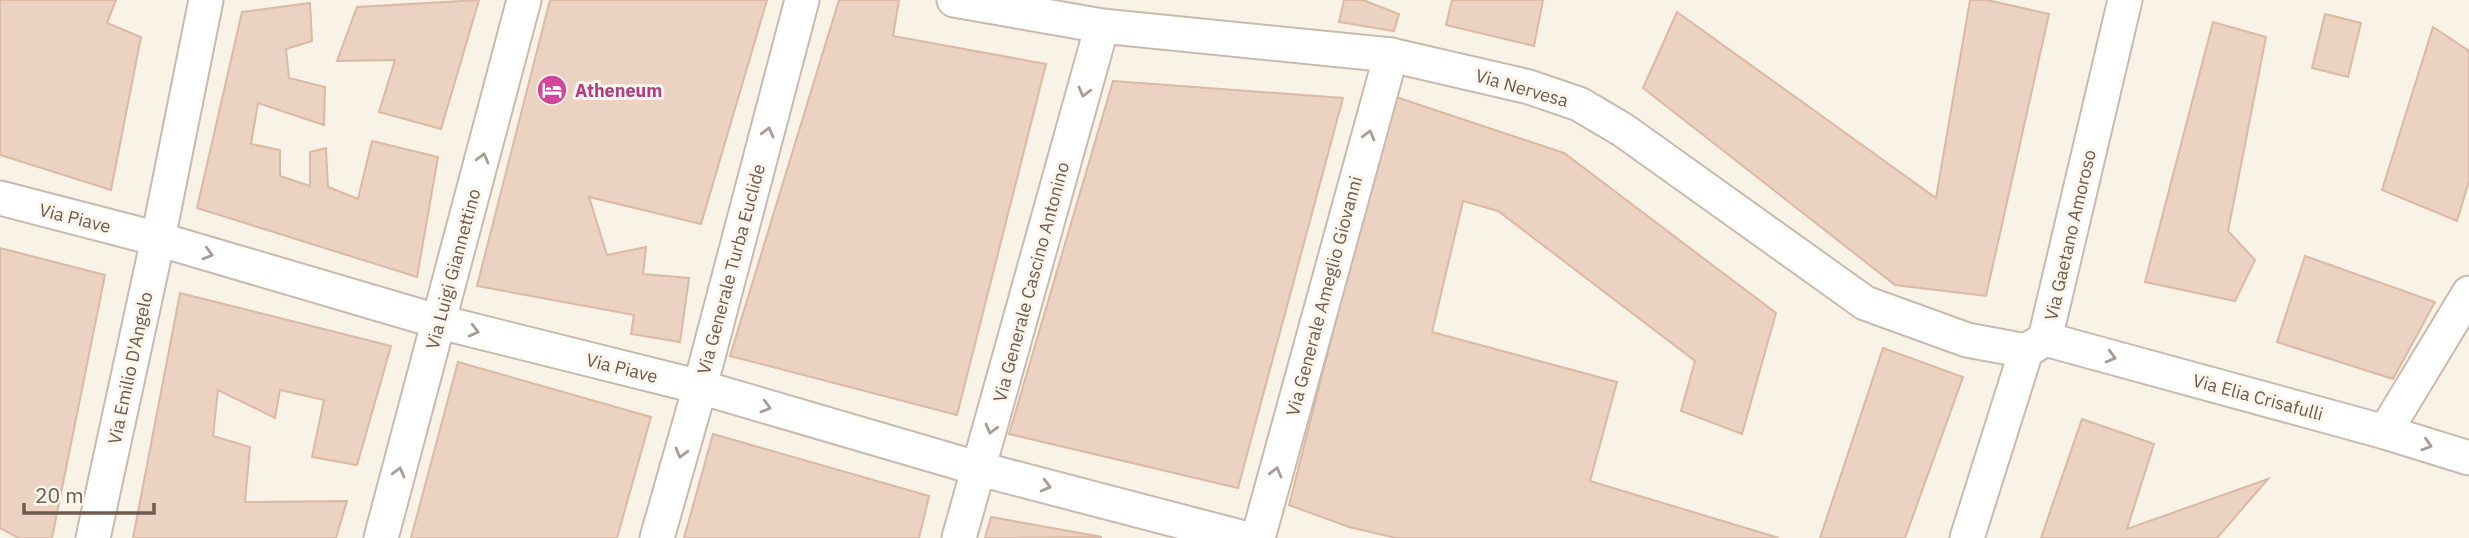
<svg xmlns="http://www.w3.org/2000/svg" width="2469" height="538" font-family="'IBM Plex Sans',sans-serif">
<style>
.building{fill:#ebd2c2;stroke:#dbb9a4;stroke-width:2}
.lines{fill:none;stroke-linecap:round;stroke-linejoin:round}
.minor-casing{stroke:#c9baae;stroke-width:37}
.minor{stroke:#fff;stroke-width:33}
.oneway{stroke:#a99c95}
.labels{text-anchor:middle;dominant-baseline:central;stroke-width:6;stroke-linejoin:round;paint-order:stroke}
.street-label{font-size:18px;fill:#6f5a4f;stroke:#fcf6ec}
.hotel-label{font-size:18px;font-weight:bold;fill:#b23c85;stroke:#fcf6ec;text-anchor:start}
</style>
<rect width="100%" height="100%" fill="#f9f2e6"/>
<g class="building">
<polygon points="0,0 116,0 107,23 141,37 111,190 0,155"/>
<polygon points="479,0 441,129 379,112 395,60 337,61 357,7"/>
<polygon points="550,0 767,0 701,224 589,197 607,255 646,247 643,274 689,278 680,342 631,334 634,315 477,286"/>
<polygon points="839,0 899,0 893,36 1046,64 957,415 730,356"/>
<polygon points="1344,0 1363,0 1399,14 1394,31 1339,22"/>
<polygon points="1452,0 1543,0 1534,46 1446,25"/>
<polygon points="1970,0 1987,0 2049,14 1986,296 1895,285 1643,88 1677,12 1936,198"/>
<polygon points="310,3 312,41 286,49 289,78 325,87 324,125 258,103 251,144 280,150 280,176 310,186 310,152 326,148 328,187 358,199 372,141 438,157 417,277 197,208 242,12"/>
<polygon points="2325,14 2361,23 2348,77 2312,68"/>
<polygon points="2213,22 2266,37 2228,231 2255,260 2235,301 2145,282"/>
<polygon points="2433,27 2469,51 2469,181 2457,221 2382,190"/>
<polygon points="1113,81 1343,98 1238,488 1009,434"/>
<polygon points="1393,96 1564,153 1776,313 1742,434 1681,411 1695,361 1498,211 1463,201 1432,332 1617,382 1590,481 1779,538 1396,538 1349,527 1289,505"/>
<polygon points="0,248 105,275 52,538 19,538 0,528"/>
<polygon points="2305,256 2435,302 2393,379 2277,342"/>
<polygon points="180,293 391,346 357,465 312,457 324,400 280,390 275,418 218,390 213,436 250,447 245,502 347,501 336,538 133,538"/>
<polygon points="1883,348 1963,377 1905,538 1820,538"/>
<polygon points="458,362 651,417 617,538 411,538"/>
<polygon points="2082,419 2154,444 2127,529 2268,479 2217,538 2041,538"/>
<polygon points="713,434 929,496 919,538 684,538"/>
<polygon points="991,517 1102,537 985,538"/>
</g>
<g class="lines">
<g class="minor-casing">
<g id="minor">
<polyline points="954,0 1102,26 1391,55 1529,87 1579,104 1623,130 1865,303 1967,340 2026,351"/>
<polyline points="0,198 158,239 440,322 700,387 980,469 1244,538"/>
<polyline points="2045,339 2385,432 2469,458"/>
<polyline points="2385,432 2469,293"/>
<polyline points="93,538 158,239 206,0"/>
<polyline points="381,538 524,0"/>
<polyline points="657,538 700,387 802,0"/>
<polyline points="959,538 1102,26"/>
<polyline points="1258,538 1391,55"/>
<polyline points="1967,538 2026,351 2045,339 2125,0"/>
</g>
</g>
<use href="#minor" class="minor"/>
</g>
<defs><path id="oneway-chevron" d="M-2-3.5L2.5 0L-2 3.5" fill="none" stroke-width="1.6" stroke-linecap="round" stroke-linejoin="round" transform="scale(1.75)"/></defs>
<g class="oneway">
<use href="#oneway-chevron" transform="translate(1084 92) rotate(105)"/>
<use href="#oneway-chevron" transform="translate(768 132) rotate(-75)"/>
<use href="#oneway-chevron" transform="translate(1369 135) rotate(-75)"/>
<use href="#oneway-chevron" transform="translate(483 158) rotate(-75)"/>
<use href="#oneway-chevron" transform="translate(208 254) rotate(16)"/>
<use href="#oneway-chevron" transform="translate(474 331) rotate(14)"/>
<use href="#oneway-chevron" transform="translate(2111 357) rotate(15)"/>
<use href="#oneway-chevron" transform="translate(766 407) rotate(16)"/>
<use href="#oneway-chevron" transform="translate(991 429) rotate(105)"/>
<use href="#oneway-chevron" transform="translate(2427 445) rotate(17)"/>
<use href="#oneway-chevron" transform="translate(681 453) rotate(106)"/>
<use href="#oneway-chevron" transform="translate(399 472) rotate(-75)"/>
<use href="#oneway-chevron" transform="translate(1276 472) rotate(-75)"/>
<use href="#oneway-chevron" transform="translate(1046 486) rotate(15)"/>
</g>
<defs>
<g id="hotel-disc" transform="scale(1.575)"><circle r="9.5" fill="#d1479c" stroke="#fcf6ec"/><path d="M-6-4.5h1.5V1H6V5H4.5V3h-9V5H-6ZM-4 0a1.8 1.8 0 1 1 3.6 0ZM.5 0V-2.5h3Q6-2.5 6 0Z" fill="#fff"/></g>
</defs>
<g fill-rule="evenodd">
<use href="#hotel-disc" x="552" y="90"/>
</g>
<g class="labels">
<g class="street-label">
<text transform="translate(1522 88) rotate(16)">Via Nervesa</text>
<text transform="translate(75 218) rotate(14)">Via Piave</text>
<text transform="translate(2070 235) rotate(-77)">Via Gaetano Amoroso</text>
<text transform="translate(453 269) rotate(-75)">Via Luigi Giannettino</text>
<text transform="translate(731 269) rotate(-75)">Via Generale Turba Euclide</text>
<text transform="translate(1031 282) rotate(-75)">Via Generale Cascino Antonino</text>
<text transform="translate(1324 296) rotate(-75)">Via Generale Ameglio Giovanni</text>
<text transform="translate(130 368) rotate(-78)">Via Emilio D'Angelo</text>
<text transform="translate(622 368) rotate(14)">Via Piave</text>
<text transform="translate(2258 397) rotate(15)">Via Elia Crisafulli</text>
</g>
<g class="hotel-label">
<text x="575" y="90">Atheneum</text>
</g>
</g>
<path d="M24 503v10h130v-10" fill="none" stroke="#6f5a4f" stroke-width="3.5"/>
<text x="35" y="503" font-size="21" fill="#6f5a4f" stroke="#fcf6ec" stroke-width="5" paint-order="stroke">20 m</text>
</svg>
